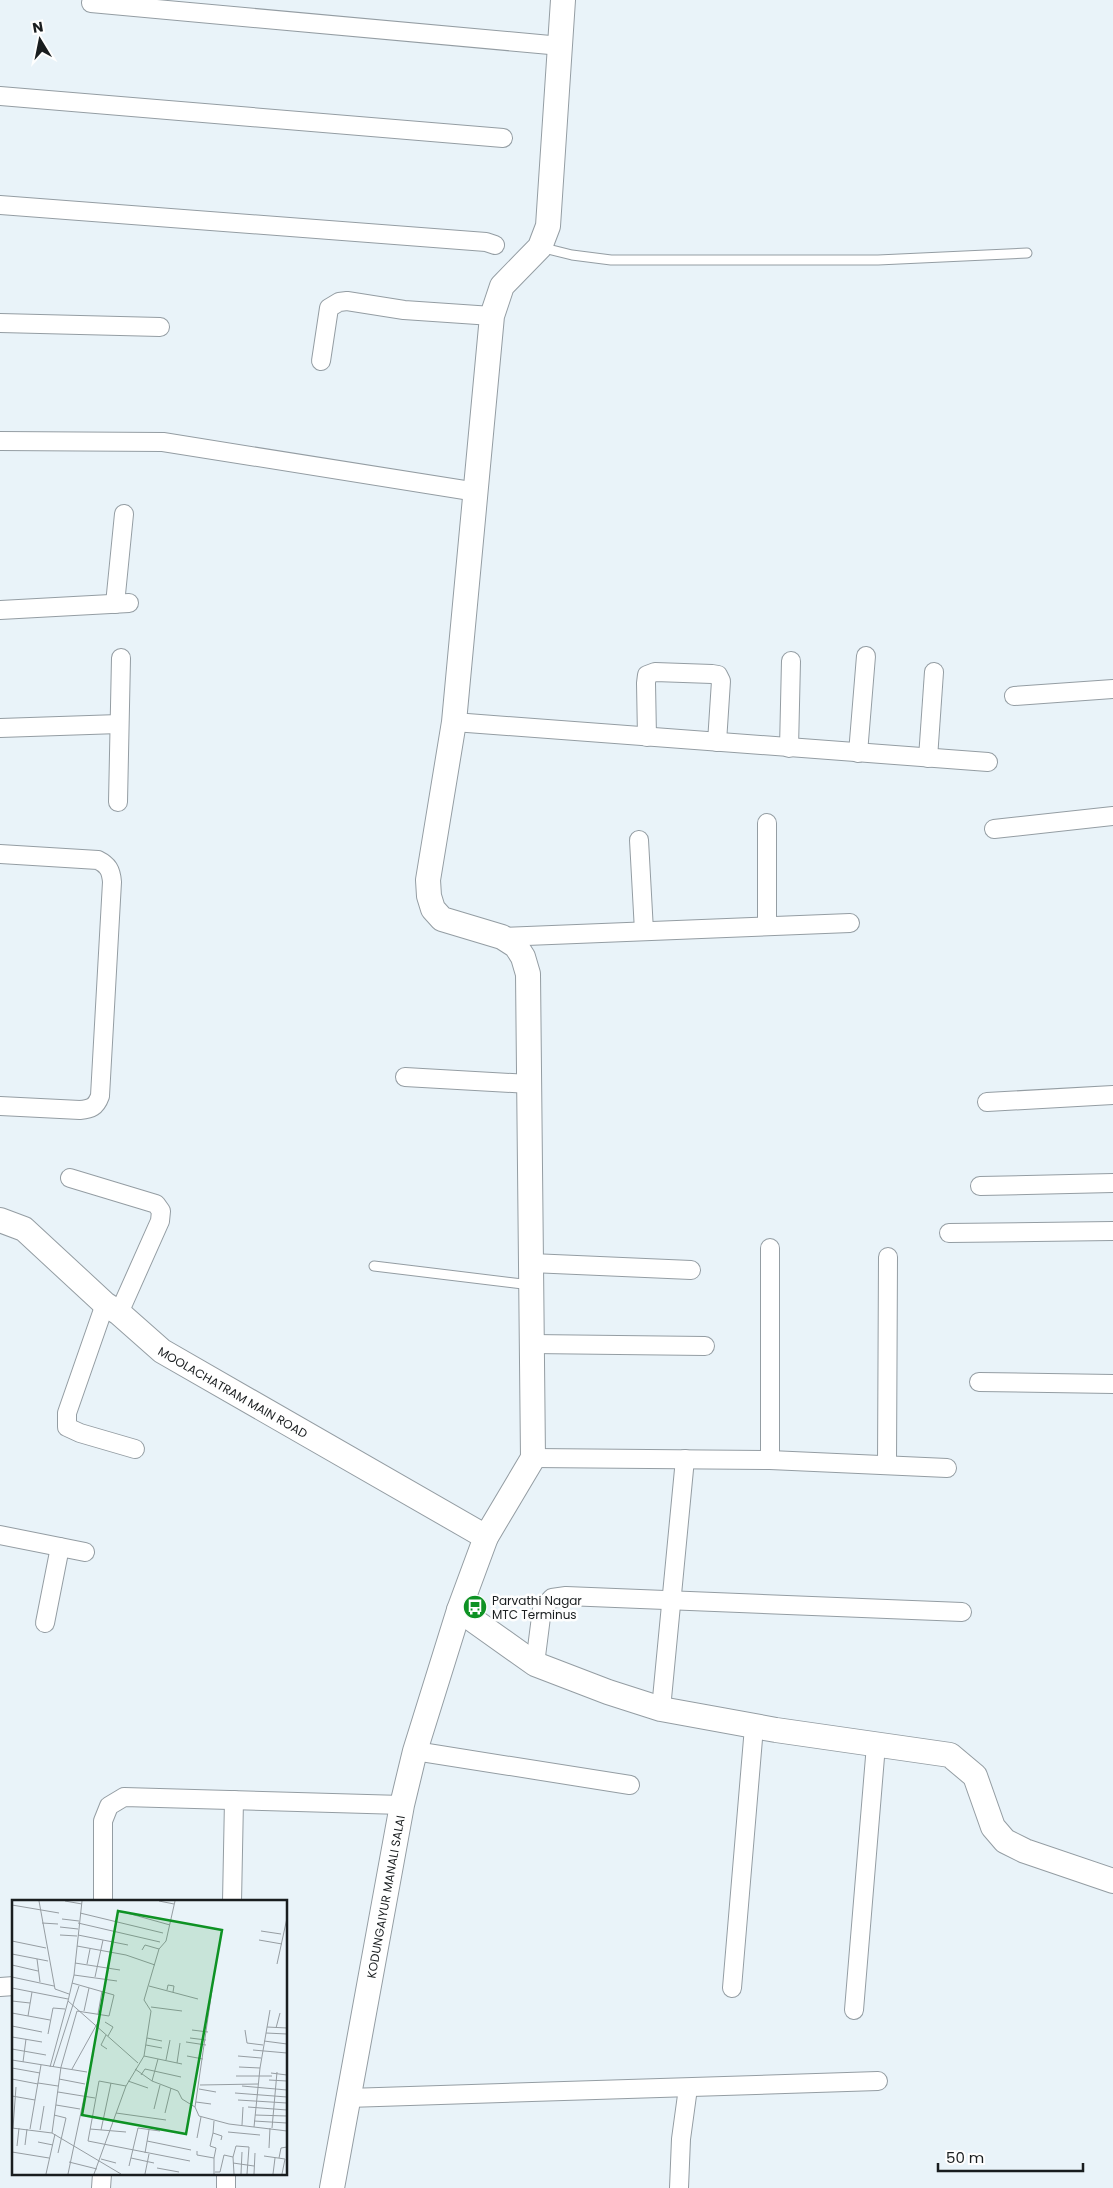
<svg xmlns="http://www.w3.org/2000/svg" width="1113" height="2188" font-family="Poppins,sans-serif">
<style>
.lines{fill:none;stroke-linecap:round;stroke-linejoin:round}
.lane-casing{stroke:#949da3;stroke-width:11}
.street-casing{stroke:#949da3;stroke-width:20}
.secondary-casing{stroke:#949da3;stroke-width:26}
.lane{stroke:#fff;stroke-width:9}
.street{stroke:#fff;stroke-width:18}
.secondary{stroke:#fff;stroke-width:24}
.labels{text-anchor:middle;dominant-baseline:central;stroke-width:5;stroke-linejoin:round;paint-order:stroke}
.street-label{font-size:12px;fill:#191d1f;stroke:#fefefe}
.poi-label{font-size:12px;fill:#191d1f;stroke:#fefefe;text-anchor:start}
.inset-road{fill:none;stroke:#969da2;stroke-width:1}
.view{fill:#0e9224;fill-opacity:0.15;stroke:#0e9224;stroke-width:2.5}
.inset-edge{fill:none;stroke:#191d1f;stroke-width:2.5}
</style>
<rect width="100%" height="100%" fill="#e9f3f9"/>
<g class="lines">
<g class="lane-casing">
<g id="lane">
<polyline points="540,247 572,255 611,260 878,260 1027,253"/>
<polyline points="374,1266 531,1285"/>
</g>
</g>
<g class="street-casing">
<g id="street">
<polyline points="91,3 561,46"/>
<polyline points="0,96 503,138"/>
<polyline points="0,205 486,242 495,245"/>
<polyline points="0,323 160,327"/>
<polyline points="321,361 329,308 339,302 347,301 404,310 492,316"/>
<polyline points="0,441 163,442 477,492"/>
<polyline points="115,604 124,514"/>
<polyline points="0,610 129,603"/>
<polyline points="1014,696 1113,689"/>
<polyline points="454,722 988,762"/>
<polyline points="0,728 119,724"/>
<polyline points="647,737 646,683 647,675 655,672 712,674 718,675 721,681 717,742"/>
<polyline points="789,748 791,661"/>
<polyline points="858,753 866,656"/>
<polyline points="928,758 934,672"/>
<polyline points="118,802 121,658"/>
<polyline points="994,829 1113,816"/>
<polyline points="639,840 644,931"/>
<path d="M0 854 98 860C108 865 111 870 112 882L100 1096C96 1107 91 1109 80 1110L0 1106"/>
<polyline points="767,926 767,823"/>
<polyline points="502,937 850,923"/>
<polyline points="405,1077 529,1084"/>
<polyline points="987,1102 1113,1095"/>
<polyline points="70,1178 156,1204 161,1211 160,1221 119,1313"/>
<polyline points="980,1186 1113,1183"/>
<polyline points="949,1233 1113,1231"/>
<polyline points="531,1263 691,1270"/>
<polyline points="105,1304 67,1413 67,1427 80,1433 135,1449"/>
<polyline points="532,1344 705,1346"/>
<polyline points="979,1382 1113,1384"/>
<polyline points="533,1458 770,1460 947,1468"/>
<polyline points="770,1460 770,1248"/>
<polyline points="887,1465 888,1257"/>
<polyline points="0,1535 85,1552"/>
<polyline points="45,1623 60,1547"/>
<polyline points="535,1664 542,1609 552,1598 566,1596 962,1612"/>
<polyline points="661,1709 685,1459"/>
<polyline points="415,1751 630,1785"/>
<polyline points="103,1902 103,1821 109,1806 124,1797 402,1805"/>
<polyline points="232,1902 234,1800"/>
<polyline points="0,1987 14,1986"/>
<polyline points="732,1988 754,1727"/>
<polyline points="854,2010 876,1745"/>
<polyline points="348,2098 878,2081"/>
<polyline points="101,2188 102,2174"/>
<polyline points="226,2188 226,2174"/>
<polyline points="679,2188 681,2139 688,2088"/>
</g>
</g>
<g class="secondary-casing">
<g id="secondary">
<path id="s1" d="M0 1220 24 1229 105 1304 119 1313 162 1351 486 1537"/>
<polyline points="459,1610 535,1664 608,1692 661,1709 776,1730 950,1755 975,1776 993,1827 1005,1841 1025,1851 1113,1881"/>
<path id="s2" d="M332 2188 402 1805 415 1751 459 1610 486 1537 533 1458 528 974 523 957 516 946 502 937 442 919 433 909 429 896 428 880 454 722 492 316 502 286 540 247 548 226 563 0"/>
</g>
</g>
<use href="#lane" class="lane"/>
<use href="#street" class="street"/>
<use href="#secondary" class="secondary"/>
</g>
<defs>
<g id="bus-disc" transform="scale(1.25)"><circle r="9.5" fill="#0e9224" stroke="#fefefe"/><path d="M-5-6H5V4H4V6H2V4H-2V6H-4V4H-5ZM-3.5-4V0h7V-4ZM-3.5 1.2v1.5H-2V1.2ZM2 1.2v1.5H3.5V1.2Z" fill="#fff"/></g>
</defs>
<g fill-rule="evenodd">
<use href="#bus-disc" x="475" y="1607"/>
</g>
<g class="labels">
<g class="street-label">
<text stroke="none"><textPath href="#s1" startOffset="292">MOOLACHATRAM MAIN ROAD</textPath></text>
<text stroke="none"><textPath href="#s2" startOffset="296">KODUNGAIYUR MANALI SALAI</textPath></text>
</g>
<g class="poi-label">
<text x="492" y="1600">Parvathi Nagar<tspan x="492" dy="14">MTC Terminus</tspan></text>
</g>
</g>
<g transform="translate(12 1900)">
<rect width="275" height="275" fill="#e9f3f9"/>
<path class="inset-road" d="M27 1 43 89 57 94M53 1 70 4M70 1 62 75 56 101 126 163M147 1 162 4M0 5 47 13M68 13 151 33M115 13 158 25M50 19 67 21M30 23 46 24M66 23 148 42M48 27 66 29M249 31 269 34M48 35 65 36M66 35 116 45M247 40 270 44M0 41 34 48M65 46 114 55 143 65M130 50 133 45 147 49M0 54 36 61M25 59 28 82M63 63 108 70M75 64 78 49M265 64 275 18M0 65 26 71M96 68 99 52M62 75 105 81M0 77 42 86M83 77 91 40M137 86 186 99M0 88 56 99M155 90 156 85 162 86 161 92M0 101 18 103M139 107 170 111M72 111 77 88M0 113 38 120M86 114 90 91M16 116 20 92M93 122 101 127 96 136M0 126 30 132M255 127 275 128M264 128 268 113M180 130 196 132M233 130 235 143 251 145M254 133 275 134M36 134 41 108 53 109M94 135 89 145 95 149M0 137 30 142M135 138 150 141M178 138 194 140M252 141 275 144M174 142 194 145M134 145 150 148M0 149 34 155M241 150 275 153M132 156 170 164M175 156 191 159M226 156 249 158M0 160 75 172M154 160 158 140M11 162 14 139M165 163 168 143M38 167 56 101M41 167 67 86M227 167 248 168M0 168 28 173M60 169 85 124M123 169 140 181 166 191 170 199 183 207 187 216 217 224 275 231M259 173 275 175M129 175 133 169 169 177M224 176H260M0 179 26 184M47 179 73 184M257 180 275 181M116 181 136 188M140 181 146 159M26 183 46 186M188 185 246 184M114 186 87 181 76 241 178 261M230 186 275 190M187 189 204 192M46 192 83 198M223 193 275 197M0 196 23 200M226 200 275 203M184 202 199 204M44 205 68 209M183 207 200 90M236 207 275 210M142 209 148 185M104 213 154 220M153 213 159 188M42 215 54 218 46 253M243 215 275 216M202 221 201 233 210 236 209 240M242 221 275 223M230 225 231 207M242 227 248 168 258 110M0 228 40 233 109 274M1 228 4 187M260 228 265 172M18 229 29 165M78 229 114 232M28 230 32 206M89 230 99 183M216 232 248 235M40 233 49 167 65 111 97 116 102 95 60 83M201 233 198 246 204 248 202 258M185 238 189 217M135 241 179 250M26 242 41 245M13 245 15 229M5 246 7 228M257 248 258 228M185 251V255L202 258V274M0 252 37 258M133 253 137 230M252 256 273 259 270 274M221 257 224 246 237 247 235 274M119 258 142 263M267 258 269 248 275 247M89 259 104 263M57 262 85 269M221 263 242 266M117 266 126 228 148 231M145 268 167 272M203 272H208L212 255 221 257 222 274M34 274 43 234M56 274 81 155M82 274 114 186 132 156 139 111 132 100 147 49 154 41 163 1M133 274 137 254M229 274 230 252M242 274 243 253M261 274 263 258"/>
<path class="view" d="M106 11 210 30 174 234 70 215Z"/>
<rect width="275" height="275" class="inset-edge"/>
</g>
<g transform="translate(40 40) rotate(350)" stroke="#fefefe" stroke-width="4" paint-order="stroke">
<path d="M0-4L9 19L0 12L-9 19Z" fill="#191d1f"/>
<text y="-8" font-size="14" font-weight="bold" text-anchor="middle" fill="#191d1f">N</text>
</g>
<path d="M938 2163v8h145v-8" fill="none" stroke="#191d1f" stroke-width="2.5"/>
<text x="946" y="2163" font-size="15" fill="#191d1f" stroke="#fefefe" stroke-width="4" paint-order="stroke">50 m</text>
</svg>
